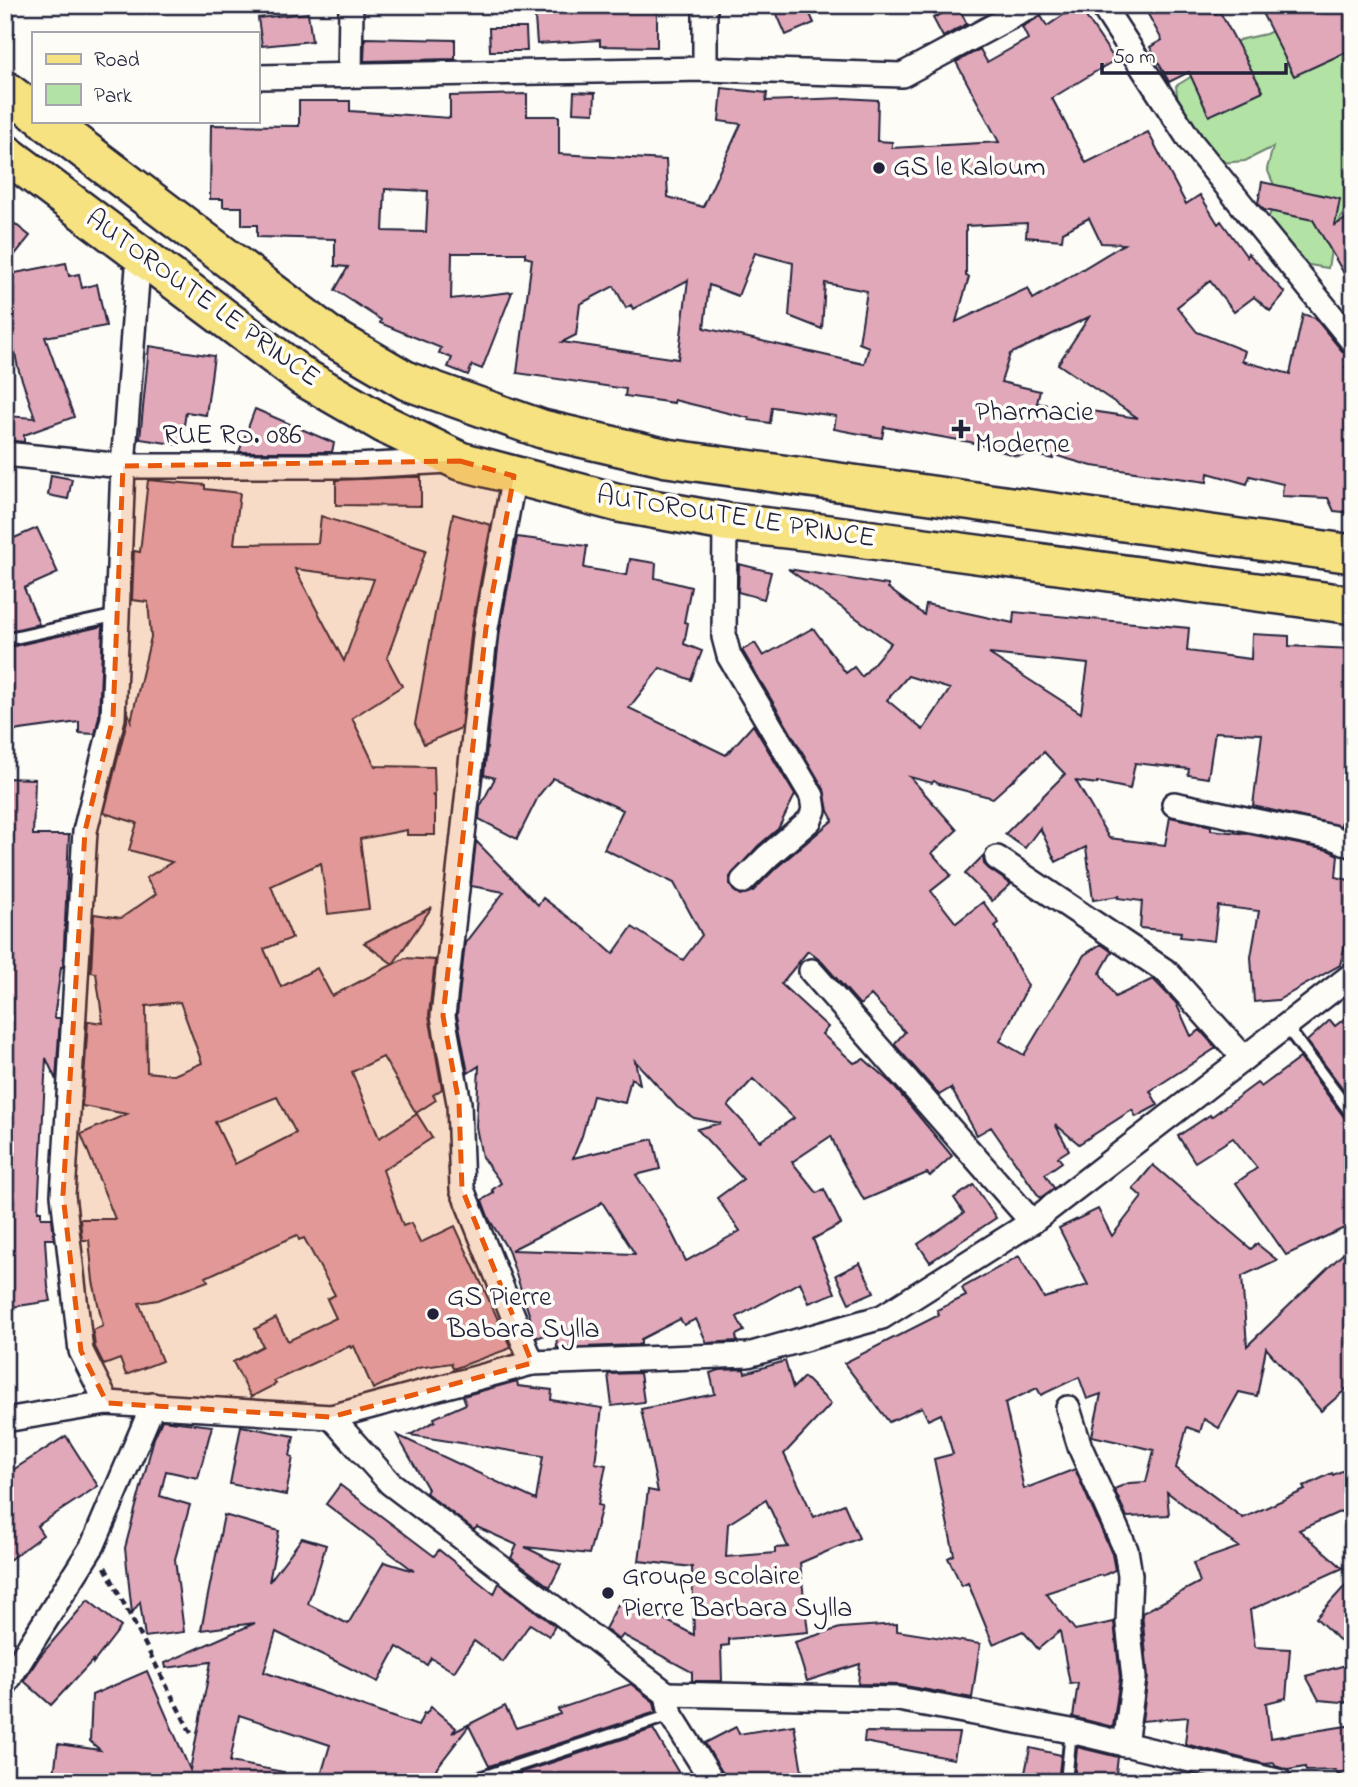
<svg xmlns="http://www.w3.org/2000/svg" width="1358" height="1787" font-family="'Indie Flower',sans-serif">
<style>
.green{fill:#b2e3a4;stroke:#6a8270;stroke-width:2}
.building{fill:#e1a8b9;stroke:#22223b;stroke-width:2;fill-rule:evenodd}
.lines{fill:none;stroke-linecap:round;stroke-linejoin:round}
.service-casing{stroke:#22223b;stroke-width:16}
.minor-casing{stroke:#22223b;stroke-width:28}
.primary-casing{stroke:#22223b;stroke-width:42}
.path{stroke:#22223b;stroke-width:4.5;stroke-dasharray:7 5;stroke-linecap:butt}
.service{stroke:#fdfcf7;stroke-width:10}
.minor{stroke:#fdfcf7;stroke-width:23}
.primary{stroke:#f7e281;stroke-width:37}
.marked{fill:#e8590c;fill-opacity:0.2;stroke:#e8590c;stroke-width:5;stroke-dasharray:14 9;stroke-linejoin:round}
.poi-dot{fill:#22223b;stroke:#fdfcf7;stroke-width:2.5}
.labels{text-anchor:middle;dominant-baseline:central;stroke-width:7;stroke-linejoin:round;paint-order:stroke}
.poi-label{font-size:28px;fill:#22223b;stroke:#fdfcf7;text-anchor:start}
.street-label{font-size:28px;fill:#22223b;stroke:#fdfcf7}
</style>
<rect width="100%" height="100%" fill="#fdfcf7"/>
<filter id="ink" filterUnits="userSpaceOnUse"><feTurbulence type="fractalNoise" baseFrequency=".0143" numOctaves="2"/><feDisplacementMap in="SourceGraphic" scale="14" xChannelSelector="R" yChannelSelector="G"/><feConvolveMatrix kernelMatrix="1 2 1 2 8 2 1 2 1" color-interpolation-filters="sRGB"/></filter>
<g filter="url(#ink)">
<polygon class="green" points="1353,5 1353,226 1346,207 1334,233 1328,268 1303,264 1266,224 1278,194 1267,169 1273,147 1245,161 1220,163 1179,111 1176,86 1205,68 1239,40 1266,34 1292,21"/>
<g class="building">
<polygon points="534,5 657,5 657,47 600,46 600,40 537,44"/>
<polygon points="773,5 806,5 814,23 786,35"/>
<path d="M1078 5 1115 60 1052 98 1086 163 1148 132 1186 204 1200 195 1218 224 1221 221 1247 257 1248 253 1285 293 1270 311 1254 297 1234 312 1210 281 1177 307 1197 332 1245 351 1242 361 1290 374 1303 314 1315 318 1342 351 1353 356V363L1345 367 1353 382V513L1334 511 1328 498 1282 496 1283 484 1250 476 1247 484 1208 473 1207 482 1092 466 1054 455 1053 459 1030 454 1017 456 970 442 884 427 882 438 834 429 836 416 772 407 770 423 749 420V418L674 400V403L625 396 626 389 517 373 532 259 525 257V253H452L451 299 512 292 482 369 472 365 468 375 448 367 452 358 439 353 441 348 380 323 381 320 335 290 348 267 335 266V239L257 237V225H242V207H223V199H210L211 125 299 126V101H350V111L450 118V96L527 94V116H559V154L666 160 668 197 703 207 741 124 719 121 722 88 767 93 766 101 844 98 878 100 877 141 892 142V148L999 142 956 62 980 49 987 62 1028 39 1022 27 1041 16 1047 26ZM385 189 428 191 426 232 383 231ZM1089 218 1101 243 1124 244 1033 299 1028 288 956 322 969 277 966 276V226L1027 223 1026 237 1062 240 1063 232ZM755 253 793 263 789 316 822 329 825 283 867 291 859 343 869 347 864 364 704 328 709 285 738 296ZM688 280 678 359 562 342 576 335 580 304 614 286 626 308 631 305 633 309ZM1089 317 1058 364 1138 418 1037 403 1040 391 1001 382 1010 354Z"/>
<polygon points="1143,5 1210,5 1215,14 1220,12 1263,91 1209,116 1189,72 1169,82 1150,47 1162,40"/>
<polygon points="1258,5 1353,5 1353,49 1294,76"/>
<polygon points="958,6 967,24 943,37 933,18"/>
<polygon points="308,13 312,41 262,46 258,18"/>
<polygon points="489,28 526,28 527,51 490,51"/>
<polygon points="365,38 455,40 455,59 364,61"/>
<polygon points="574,92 595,93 594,113 573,112"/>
<polygon points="1262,182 1340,199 1335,225 1353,215 1353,289 1313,220 1264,210 1258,203"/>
<polygon points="5,216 30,236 5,267"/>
<polygon points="66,263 69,276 79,274 82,288 97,284 106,326 45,337 74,417 24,435 24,442 5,440 5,416 35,418 18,368 5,304 5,275"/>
<polygon points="149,346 214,356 206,415 186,412 181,445 140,439"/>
<polygon points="255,409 334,443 332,452 239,452"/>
<polygon points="51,475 72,479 68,499 48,495"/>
<polygon points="408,477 421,477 421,506 336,505 336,480"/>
<path d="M148 480 205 485V489L240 493 234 544 318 543 321 516 426 550 387 658 402 686 352 718 375 766 434 767 435 796 432 795 435 798V835H407V830L360 839 369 909 328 914 321 863 271 886 292 938 264 949 281 987 317 968 332 996 405 958 435 960 429 1015 442 1089 433 1095 436 1100 416 1113 383 1057 352 1072 379 1138 417 1114 432 1138 383 1170 403 1226 411 1223 420 1243 455 1226 511 1348 453 1369 451 1363 418 1368 373 1389 354 1346 351 1348 350 1346 274 1381 276 1384 251 1397 233 1362 263 1346 255 1329 276 1318 288 1341 336 1318 327 1299 335 1295 304 1238 299 1240 297 1235 206 1277 208 1281 158 1300 139 1303 162 1361 126 1375 120 1359 104 1365 95 1347 93 1330 103 1326 93 1281 89 1240H82L80 1219H115L81 1134 127 1114 82 1106 88 1021 103 1023 96 973 91 972 94 914 121 918 156 894 146 878 172 862 129 850 137 823 104 813 127 721V709L131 721 151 637 148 602 132 600 134 551 140 552ZM295 569 374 579 344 661ZM180 1002 202 1063 174 1075 147 1072 146 1006ZM277 1097 296 1133 235 1164 215 1122Z"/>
<polygon points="453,514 491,525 472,626 461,728 424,744 415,724"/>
<polygon points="37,528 58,573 24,588 39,624 5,632 5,542"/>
<path d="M517 537 587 546 584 568 627 575 630 559 656 563 655 578 691 587 684 622 688 623 684 644 702 651 691 680 660 668 629 708 726 755 753 725 795 795 778 829 758 846 730 877V885L734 891 740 895 753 891 776 868 833 820 828 811 824 789 742 650 755 643 763 656 813 628 846 673 854 667 862 677 891 643 788 569 888 585V588L924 615 926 604 1013 623 1014 612 1189 628 1187 651 1251 659 1252 634 1289 636V646L1353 649V819L1342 817 1341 826 1253 806 1262 734 1215 732 1208 778 1188 775 1189 769 1135 763 1130 789 1097 782V784L1076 781 1109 838 1165 845 1170 817 1211 826V830L1249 834 1328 850 1338 855 1336 877 1353 881V947L1345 945 1340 965 1278 1000 1254 1002 1251 957 1259 911 1218 906 1214 941 1180 937 1181 932 1140 928 1142 901 1118 898 1119 896 1093 900 1086 847 1056 862 1040 828 1025 848 1005 834 1065 774 1044 752 993 798 939 784 934 781 932 783 910 777 957 830 932 853 951 875 931 891 956 923 983 902 999 923 995 926 1028 986 1000 1041 1024 1055 1084 955 1101 944 1112 952 1100 973 1115 997 1153 979 1176 1003 1191 1036 1200 1030 1216 1048 1150 1091 1158 1105 1136 1117 1132 1110 1079 1144 1055 1124 1069 1150 1058 1157 1062 1162 1045 1174 1054 1188 1040 1198 991 1127 977 1135 951 1088 939 1095 894 1044 905 1032 871 995 860 1005 822 962 808 951 781 984 828 1027 822 1034 854 1063 864 1059 892 1084 952 1156 930 1176 927 1173 864 1200 841 1159 831 1136 792 1162 817 1193 824 1189 841 1224 813 1239 835 1293 809 1303 800 1282 737 1317 744 1331 736 1335 737 1341 707 1343 696 1319 684 1325 680 1319 641 1339V1344L637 1345 557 1348 556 1331 537 1338 508 1250 489 1219 482 1200 494 1193 492 1190 501 1183 482 1157 476 1127 479 1066 468 1073 457 1015 465 943 504 892 471 886 476 841 538 905 543 898 592 935 613 954 632 927 683 960 702 935 674 883 604 849 623 810 553 778 539 795 517 839 479 819 480 807 495 778 484 775 500 630ZM989 654 1088 664 1081 713ZM908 676 950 689 923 730 887 700ZM635 1061 677 1107 694 1118 721 1123 697 1129 743 1179 717 1198 740 1231 686 1261 666 1221 636 1175 660 1169 653 1139 573 1158 582 1136 593 1096 625 1103 631 1078 640 1084ZM753 1079 794 1118 760 1141 728 1106ZM602 1202 635 1254 511 1250 594 1208Z"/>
<polygon points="739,564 771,572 764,599 738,592"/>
<polygon points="103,626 99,716 95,734 79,733 79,722 5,732 5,648"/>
<polygon points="5,778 35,779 33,835 69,835 63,967 61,967 54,1018 60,1018 56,1080 46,1058 38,1211 41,1211 41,1218 52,1218 54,1239 45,1239 48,1287 51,1301 5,1308"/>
<polygon points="983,856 984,864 989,869 1011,884 992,901 965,874"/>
<polygon points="432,907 393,964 364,943"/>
<polygon points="1353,1012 1353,1102 1307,1041 1330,1020 1335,1026"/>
<polygon points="1300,1058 1347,1121 1353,1124 1353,1224 1286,1255 1236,1183 1257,1168 1233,1138 1195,1162 1178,1136 1210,1115 1211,1117 1257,1083 1261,1087"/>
<polygon points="1153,1165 1251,1249 1257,1244 1277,1260 1242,1276 1247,1346 1353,1244 1353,1383 1321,1411 1266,1348 1257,1396 1239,1392 1219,1428 1204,1419 1200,1432 1187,1427 1176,1468 1243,1518 1305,1490 1303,1487 1332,1473 1333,1475 1353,1466 1353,1506 1299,1530 1343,1568 1250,1610 1255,1647 1290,1649 1286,1698 1266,1703 1270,1738 1353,1725 1353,1768 1338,1775 1335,1770 1306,1771 1305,1767 1288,1770 1275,1766 1274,1763 1265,1764 1185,1744 1188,1717 1142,1721 1148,1677 1142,1613 1200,1582 1193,1563 1239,1547 1167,1492 1169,1515 1127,1517 1114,1489 1129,1483 1146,1482 1154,1450 1092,1436 1101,1394 1087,1399 1079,1377 1041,1395 1037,1388 1005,1403 1024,1489 1075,1469 1112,1554 1115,1570 1102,1576 1101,1575 1046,1593 1075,1630 1114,1622 1120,1678 1113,1727 1073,1717 1078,1683 1070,1684 1060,1631 1038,1649 1023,1631 993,1644 968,1583 962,1586 948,1558 954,1555 934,1459 953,1454 941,1414 928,1420 922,1407 889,1422 844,1363 939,1315 937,1310 966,1296 962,1288 1019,1256 1044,1298 1088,1285 1059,1228 1098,1209 1112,1236 1142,1197 1133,1189"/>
<polygon points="974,1185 996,1218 930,1262 918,1244 964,1213 954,1198"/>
<polygon points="860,1263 874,1292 849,1303 836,1275"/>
<path d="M785 1361 793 1388 804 1377 831 1404 784 1454 814 1517 844 1504 859 1538 800 1563 808 1632 729 1639V1645L721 1646 722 1681H692V1672L623 1635 619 1640 605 1629 622 1597 694 1635 692 1567 639 1561 648 1490 658 1492 641 1409 715 1394 710 1373 720 1370 744 1369 745 1373ZM766 1500 788 1547 775 1548V1553L726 1557 728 1524Z"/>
<polygon points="640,1373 644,1402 612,1406 608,1374"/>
<polygon points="517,1381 518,1386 552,1390 551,1400 602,1408 595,1463 606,1465 598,1505 602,1506 589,1554 525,1547 561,1565 550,1587 511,1558 517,1545 477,1527 474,1530 426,1493 428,1489 397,1435 536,1500 543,1456 410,1435 435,1421 434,1418 466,1404 463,1396"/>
<polygon points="162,1420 212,1426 198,1478 166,1471 160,1496 190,1505 175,1559 184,1632 145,1637 140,1602 132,1613 125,1548 154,1438"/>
<polygon points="241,1426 294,1436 290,1456 293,1457 286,1495 230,1484"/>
<polygon points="66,1436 98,1486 37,1526 43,1535 5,1563 5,1475"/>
<polygon points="340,1485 434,1556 439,1550 494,1594 499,1583 555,1626 549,1636 530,1624 503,1662 474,1641 454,1672 431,1658 427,1665 397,1647 378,1682 276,1632 264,1672 418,1726 424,1713 426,1714 431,1707 456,1728 452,1733 505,1706 516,1728 560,1714 558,1709 631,1684 654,1702 656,1712 489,1766 469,1726 426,1782 319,1782 330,1745 239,1715 230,1762 284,1772 283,1782 53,1782 58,1744 100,1750 90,1741 92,1695 147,1671 190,1770 211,1662 166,1668 165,1663 255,1623 201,1630 224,1515 279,1531 269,1582 302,1538 326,1545 308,1604 348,1624 384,1562 414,1571 326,1504"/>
<polygon points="1353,1577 1353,1653 1316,1618"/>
<polygon points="88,1600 121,1627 93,1663 93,1660 51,1705 24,1681 40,1656"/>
<polygon points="897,1624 897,1631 980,1644 972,1698 900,1685 858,1684 860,1664 807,1681 795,1642 840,1628"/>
<polygon points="1353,1663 1353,1703 1319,1700 1306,1676"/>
<polygon points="794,1725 803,1777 775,1782 727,1782 705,1743 736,1727 739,1734"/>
<polygon points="653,1729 684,1782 649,1782 643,1772 622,1782 496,1781"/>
<polygon points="865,1732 959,1733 954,1759 864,1742"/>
<polygon points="1077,1747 1118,1757 1115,1782 1074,1782"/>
<polygon points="1030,1748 1061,1755 1058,1782 1041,1782 1024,1778"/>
</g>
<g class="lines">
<g class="service-casing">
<g id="service">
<polyline points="5,640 118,615"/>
<polyline points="1286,1026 1353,1116"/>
<polyline points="1351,1540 1353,1541"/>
<polyline points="467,1782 671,1715"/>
<polyline points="1066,1782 1071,1731"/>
</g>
</g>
<g class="minor-casing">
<g id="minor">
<polyline points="1102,5 1191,142 1353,342"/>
<polyline points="705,69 705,5"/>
<polyline points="350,75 351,5"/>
<polyline points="257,77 705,69 902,75 1033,5"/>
<polyline points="5,454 123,466 355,466 450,461"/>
<polyline points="514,476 486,628 443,1016 459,1103 462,1189 532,1363"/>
<polyline points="725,522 724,637 729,656 812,796 814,810 810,820 768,856 743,881"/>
<polyline points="1174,804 1332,837 1353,846"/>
<polyline points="997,858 1167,972 1244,1058"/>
<polyline points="811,971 1032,1222"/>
<polyline points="107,1403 81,1351 63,1195 85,831 113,718 123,466 139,254"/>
<polyline points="1068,1408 1080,1447 1126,1550 1130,1575 1128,1623 1134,1678 1125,1745"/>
<polyline points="331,1417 390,1483 667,1694 671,1715 713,1782"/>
<polyline points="5,1420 107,1403 331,1417 532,1363 748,1355 882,1317 1032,1222 1353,974"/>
<polyline points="5,1685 93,1545 153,1405"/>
<polyline points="667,1694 898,1699 1071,1731 1281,1782"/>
</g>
</g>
<g class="primary-casing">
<g id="primary">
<polyline points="5,90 33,111"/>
<polyline points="46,121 330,336 407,381 542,429 667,458 1353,554"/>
<polyline points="5,153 303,377 386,425 460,461 619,503 725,522 821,533 1353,605"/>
</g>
</g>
<polyline class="path" points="105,1567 191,1733"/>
<use href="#service" class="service"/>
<use href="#minor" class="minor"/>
<use href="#primary" class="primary"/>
</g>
</g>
<path class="marked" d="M460 461 514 476 486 628 443 1016 459 1103 462 1189 532 1363 331 1417 107 1403 81 1351 63 1195 85 831 113 718 123 466Z"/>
<g class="poi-dot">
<circle cx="879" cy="168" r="7"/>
<path d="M957.5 418.5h7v7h7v7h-7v7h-7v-7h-7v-7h7z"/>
<circle cx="433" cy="1314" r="7"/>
<circle cx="608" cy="1593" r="7"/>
</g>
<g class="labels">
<g class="poi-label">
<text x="893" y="168">GS le Kaloum</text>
<text x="975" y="413">Pharmacie<tspan x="975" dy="32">Moderne</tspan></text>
<text x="447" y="1298">GS Pierre<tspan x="447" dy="32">Babara Sylla</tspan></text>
<text x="622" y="1577">Groupe scolaire<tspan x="622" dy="32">Pierre Barbara Sylla</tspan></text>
</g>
<g class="street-label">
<text transform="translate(202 299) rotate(36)">AUTOROUTE LE PRINCE</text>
<text x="232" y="436">RUE RO. 086</text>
<text transform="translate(736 518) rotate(9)">AUTOROUTE LE PRINCE</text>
</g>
</g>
<rect width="1358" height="1787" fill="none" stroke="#fdfcf7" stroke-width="28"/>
<rect x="14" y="14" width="1330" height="1759" fill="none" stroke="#22223b" stroke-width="2.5" filter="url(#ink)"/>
<rect x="32" y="32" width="228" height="91" fill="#fdfcf7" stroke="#a5a5ac" stroke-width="2"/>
<rect x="46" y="54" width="35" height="10" fill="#f7e281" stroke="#a5a5ac" stroke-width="2"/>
<text x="94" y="66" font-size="21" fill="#22223b">Road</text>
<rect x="46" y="84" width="35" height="21" fill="#b2e3a4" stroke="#a5a5ac" stroke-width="2"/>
<text x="94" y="102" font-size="21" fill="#22223b">Park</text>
<path d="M1102 63v10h184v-10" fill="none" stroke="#22223b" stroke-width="3.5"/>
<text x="1113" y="63" font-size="21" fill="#22223b" stroke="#fdfcf7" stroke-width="5" paint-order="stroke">50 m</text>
</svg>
